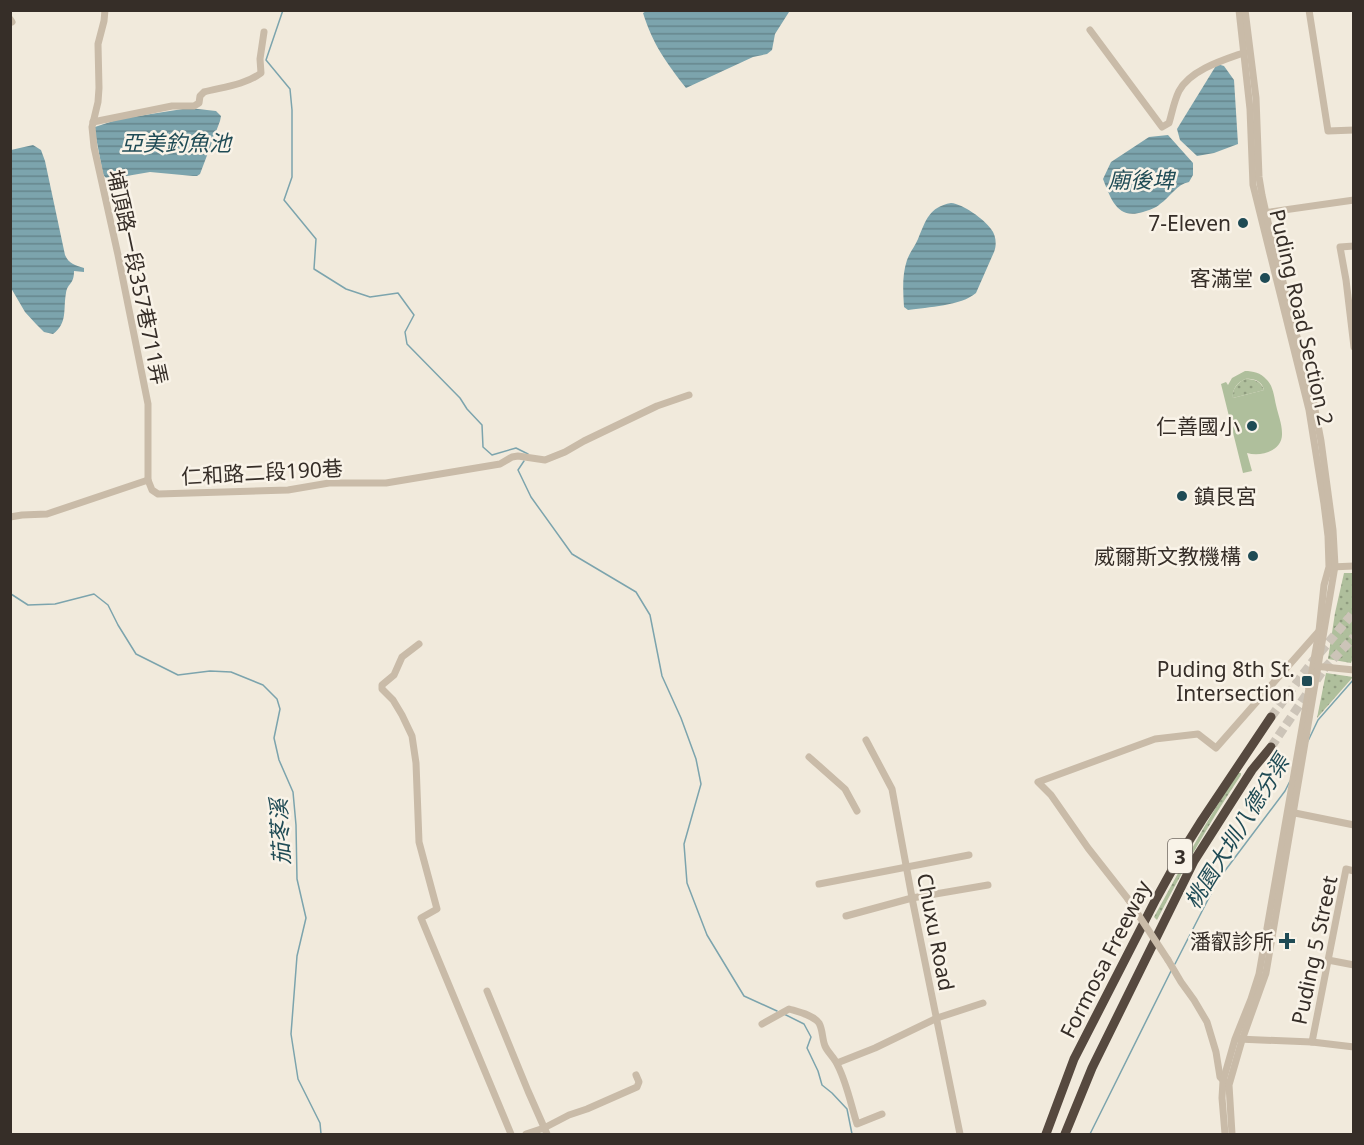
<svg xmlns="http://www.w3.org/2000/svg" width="1364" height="1145" font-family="'Noto Sans','Noto Sans TC',sans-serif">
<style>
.green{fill:url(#green-dots)}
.pitch{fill:#afbf9c;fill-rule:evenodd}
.water{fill:url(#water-rules)}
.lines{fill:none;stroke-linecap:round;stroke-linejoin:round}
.stream{stroke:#7ca4ad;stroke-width:1.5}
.highway-tunnel{stroke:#ccc4b8;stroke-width:9;stroke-dasharray:9 4.5;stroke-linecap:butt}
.minor{stroke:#c9bba8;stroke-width:7}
.highway{stroke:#56493f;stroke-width:9}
.minor-bridge{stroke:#c9bba8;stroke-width:7}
.poi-dot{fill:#1f4b55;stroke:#f9f3e8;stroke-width:2}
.labels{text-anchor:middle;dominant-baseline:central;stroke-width:5;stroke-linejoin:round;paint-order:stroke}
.shield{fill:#f9f3e8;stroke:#706962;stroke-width:1.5}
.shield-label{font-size:20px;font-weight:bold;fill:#362e28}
.poi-label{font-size:21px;fill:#362e28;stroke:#f9f3e8;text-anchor:end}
.street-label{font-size:21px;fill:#362e28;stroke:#f9f3e8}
.water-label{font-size:22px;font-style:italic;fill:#1f4b55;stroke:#f9f3e8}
</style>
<defs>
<pattern id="green-dots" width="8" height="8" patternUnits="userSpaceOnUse" patternTransform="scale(1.5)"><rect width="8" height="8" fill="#afbf9c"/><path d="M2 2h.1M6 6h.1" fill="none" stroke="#8f9c7f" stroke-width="1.8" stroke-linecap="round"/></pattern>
<pattern id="water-rules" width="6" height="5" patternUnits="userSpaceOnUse" patternTransform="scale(1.5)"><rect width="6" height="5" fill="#7ca4ad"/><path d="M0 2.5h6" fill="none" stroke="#66868d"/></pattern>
</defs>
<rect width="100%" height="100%" fill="#f1eadc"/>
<g class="green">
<path d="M1245 379C1254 379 1261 381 1264 390L1233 398C1232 389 1237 383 1245 379Z"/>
<polygon points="1344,573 1353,573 1354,655 1351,663 1328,659 1335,613"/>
<polygon points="1326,673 1353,677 1317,718"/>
<path d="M1238 773H1241V775C1210 821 1183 870 1157 920L1154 917C1181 868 1207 819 1238 773Z"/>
</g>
<path class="pitch" d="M1245 371C1253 371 1261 373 1266 379 1273 385 1274 396 1276 405 1278 414 1282 424 1282 433 1283 451 1261 457 1247 453L1252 471 1243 473 1221 384 1226 382 1228 385 1232 378ZM1245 379C1254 378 1262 381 1264 390L1233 398C1232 389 1237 383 1245 379Z"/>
<g class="water">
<path d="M648 10H788L789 12 775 34 772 50 767 54 753 57 686 88C666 62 653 45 643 13Z"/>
<polygon points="1217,64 1224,66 1234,80 1238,144 1214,153 1197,156 1180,140 1177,129"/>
<polygon points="189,108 216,111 221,116 220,121 200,174 197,176 193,176 150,172 109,179 105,177 103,174 95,132 95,127 119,119"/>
<path d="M1168 135 1193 163V175L1189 182C1177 184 1170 197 1160 204 1156 208 1149 210 1143 212 1117 220 1111 199 1103 179L1111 162 1149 137Z"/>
<path d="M33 145 41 150 45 161 65 255C69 264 75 265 84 268V272L74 271C74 285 68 282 66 293 63 309 68 323 53 334L44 332 36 324 25 312 11 288V150Z"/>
<path d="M951 203C963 204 984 219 991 229 996 235 997 245 994 252L976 293C961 306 928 307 908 310L904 307C903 291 902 275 907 260 910 252 915 246 918 239 926 220 929 207 951 203Z"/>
</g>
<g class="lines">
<g class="stream">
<polyline points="283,10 266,60 290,89 292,110 292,177 284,200 316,239 314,269 346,289 370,297 398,293 414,315 405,332 407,344 460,398 467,409 482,425 483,447 492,455 516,448 528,454"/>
<polyline points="524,461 518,470 531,497 572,554 636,592 650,615 662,676 681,718 696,759 701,784 684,844 687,883 707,935 744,996 777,1011"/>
<polyline points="10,589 11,594 28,605 55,604 94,594 108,605 118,625 136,654 178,675 210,671 231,672 263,685 277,699 280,709 274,738 279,760 293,792 296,825 297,879 306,918 297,956 291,1034 298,1079 320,1123 321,1134"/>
<polyline points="1308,741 1318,720 1354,679"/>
<polyline points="1175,964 1218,880 1285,791 1290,781"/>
<polyline points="784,1014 804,1024 811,1037 807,1048 818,1071 822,1085 832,1093 847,1109 852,1134"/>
<polyline points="1090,1134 1171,971"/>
</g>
<g class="highway-tunnel">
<polyline points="1271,717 1313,661 1354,612"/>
<polyline points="1271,747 1323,670 1354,637"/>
</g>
<g class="minor">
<polyline points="105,10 104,21 98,44 99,88 98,102 92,127 94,147 118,255 148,404 148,480 152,490 158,494 288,490 329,483 386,483 500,464 512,457 518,456 545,460 565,452 584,441 657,406 689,395"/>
<polyline points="1309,10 1328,131 1354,130"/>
<polyline points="10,19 12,22"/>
<path d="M1090 30 1162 127 1169 123C1172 113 1174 101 1179 91 1190 70 1223 60 1243 53"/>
<path d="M93 122 172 106H194L199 103 200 96 204 92C223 87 245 85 261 73L260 59 264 32"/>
<polyline points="1263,213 1354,200"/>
<polyline points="1354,246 1340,247 1346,280 1354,347"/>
<polyline points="10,517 22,515 47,514 148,480"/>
<polyline points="1331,567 1354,566"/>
<polyline points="419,644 402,657 394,675 382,685 382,689 393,700 402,715 412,736 416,763 419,842 437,909 421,918 511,1134"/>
<polyline points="1314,666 1354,670"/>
<polyline points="866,740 892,789 913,903 960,1134"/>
<polyline points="809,757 845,789 857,811"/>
<polyline points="1290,812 1354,825"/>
<polyline points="819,884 969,855"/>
<polyline points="1128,899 1088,848 1051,795 1038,782 1155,739 1198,734 1216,748 1319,631"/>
<polyline points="846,916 912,898 988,885"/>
<polyline points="1168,960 1181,982 1194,1000 1207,1022 1216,1052 1220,1077 1224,1081"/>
<polyline points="1328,960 1354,965"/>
<polyline points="487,991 528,1091 547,1134"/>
<path d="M762 1024 789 1009C799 1012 813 1015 819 1023 823 1030 822 1039 825 1046 828 1053 835 1058 838 1066 847 1084 851 1105 857 1124L882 1114"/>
<polyline points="1238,1039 1312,1042 1354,1047"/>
<polyline points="1312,1042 1346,869 1354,871"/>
<polyline points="837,1063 875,1048 937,1018 983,1003"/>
<polyline points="526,1134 544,1128 569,1115 587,1109 637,1087 639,1082 636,1075"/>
<polyline points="1225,1134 1222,1098 1223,1081 1235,1039 1251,999 1259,974 1319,631 1324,585 1329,567 1328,536 1324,504 1309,410 1253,185 1250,109 1239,10"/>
<polyline points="1232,1134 1229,1085 1242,1040 1266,973 1335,566 1333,530 1321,441 1313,399 1270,231 1262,195 1259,177 1256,98 1245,10"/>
</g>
<g class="highway">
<polyline points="1046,1134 1074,1059 1156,899 1182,852 1202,820 1271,717"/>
<polyline points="1065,1134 1092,1068 1194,861 1252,770 1271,747"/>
</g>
<polyline class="minor-bridge" points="1128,899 1168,960"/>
</g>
<g class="poi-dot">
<circle cx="1243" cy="223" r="6"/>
<circle cx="1265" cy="278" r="6"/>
<circle cx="1252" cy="426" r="6"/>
<circle cx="1182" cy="496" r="6"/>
<circle cx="1253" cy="556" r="6"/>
<rect x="1301" y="675" width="12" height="12" rx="3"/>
<path d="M1284 932h6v6h6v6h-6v6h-6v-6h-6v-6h6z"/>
</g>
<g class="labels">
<rect class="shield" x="1168" y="839" width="24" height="34" rx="4.5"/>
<g class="shield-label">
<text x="1180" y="856">3</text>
</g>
<g class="poi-label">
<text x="1231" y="223">7-Eleven</text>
<text x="1253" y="278">客滿堂</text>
<text x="1240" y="426">仁善國小</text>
<text x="1194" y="496" text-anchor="start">鎮艮宮</text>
<text x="1241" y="556">威爾斯文教機構</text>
<text x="1295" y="669">Puding 8th St.<tspan x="1295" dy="24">Intersection</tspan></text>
<text x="1274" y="941">潘叡診所</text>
</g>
<g class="street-label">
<text transform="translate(138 277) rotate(78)">埔頂路一段357巷711弄</text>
<text transform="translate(1302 317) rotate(77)">Puding Road Section 2</text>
<text transform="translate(262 472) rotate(-3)">仁和路二段190巷</text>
<text transform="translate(936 932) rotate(79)">Chuxu Road</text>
<text transform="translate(1314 950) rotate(-78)">Puding 5 Street</text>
<text transform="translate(1105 959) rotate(-63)">Formosa Freeway</text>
</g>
<g class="water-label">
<text x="176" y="142">亞美釣魚池</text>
<text x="1141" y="179">廟後埤</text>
<text transform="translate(1236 831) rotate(-58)">桃園大圳八德分渠</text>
<text transform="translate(279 832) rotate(-93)">茄苳溪</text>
</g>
</g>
<rect width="1364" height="1145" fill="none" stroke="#362e28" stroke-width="24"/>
</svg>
